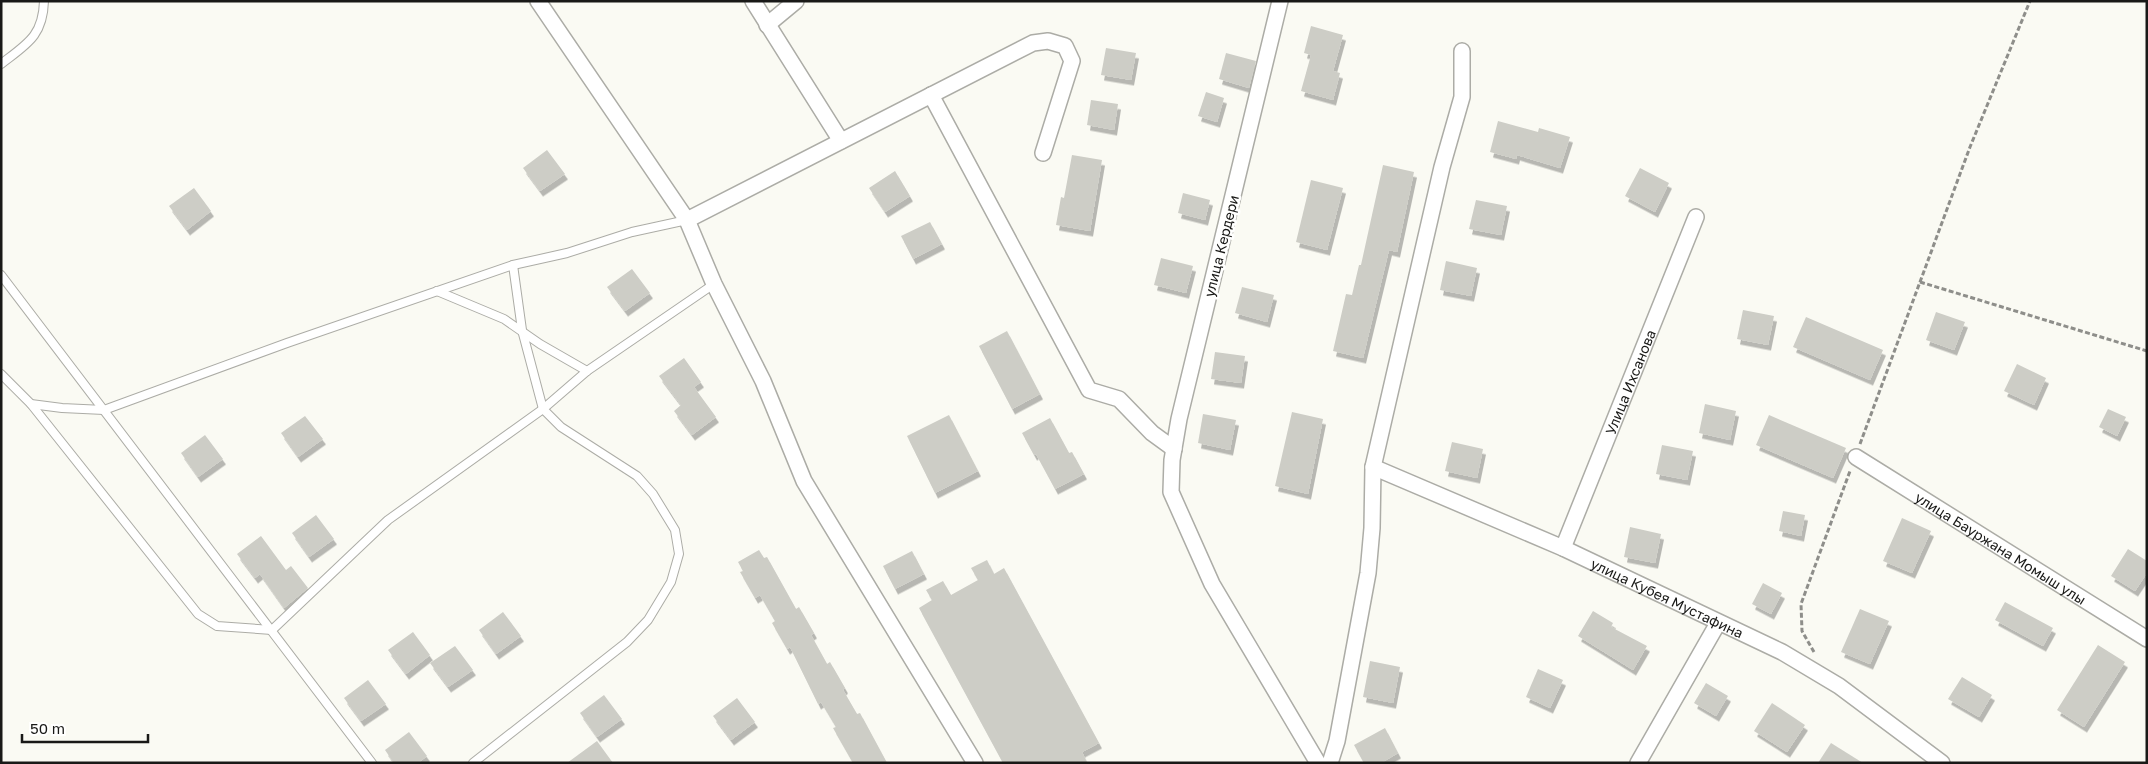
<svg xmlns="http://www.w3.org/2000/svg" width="2148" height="764" font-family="'Golos Text',sans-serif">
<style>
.building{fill:#cdcdc6;filter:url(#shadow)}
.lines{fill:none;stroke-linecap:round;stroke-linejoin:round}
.service-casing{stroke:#acaca6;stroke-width:10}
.minor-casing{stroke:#acaca6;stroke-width:18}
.path{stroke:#8e8e8a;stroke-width:3;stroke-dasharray:5 2.5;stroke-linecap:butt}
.service{stroke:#fff;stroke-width:8}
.minor{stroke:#fff;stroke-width:15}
.labels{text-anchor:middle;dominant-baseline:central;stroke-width:5;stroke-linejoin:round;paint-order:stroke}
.street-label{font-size:14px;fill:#191917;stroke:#fffffe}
</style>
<defs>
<filter id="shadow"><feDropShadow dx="3" dy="5.5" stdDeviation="0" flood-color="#0004"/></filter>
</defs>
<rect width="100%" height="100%" fill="#fafaf3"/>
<g class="building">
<polygon points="1311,26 1343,35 1333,71 1340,73 1333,100 1301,91 1311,55 1304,53"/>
<polygon points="1106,48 1136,53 1131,80 1101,75"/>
<polygon points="1226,53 1256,61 1249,88 1219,79"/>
<polygon points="1206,92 1224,98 1217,122 1198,116"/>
<polygon points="1091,100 1118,104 1114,130 1087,125"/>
<polygon points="1498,121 1538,132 1539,128 1570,137 1560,168 1517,155 1516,159 1490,152"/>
<polygon points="547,150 565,174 540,191 523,168"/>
<polygon points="1072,155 1102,160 1090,231 1056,225 1061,197 1064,198"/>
<polygon points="1383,165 1414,172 1397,252 1389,250 1363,358 1333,351 1346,294 1352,295 1359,265 1361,265"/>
<polygon points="1640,168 1669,183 1655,212 1625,196"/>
<polygon points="895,171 910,196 885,212 869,188"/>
<polygon points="1311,180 1343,188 1327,250 1296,242"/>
<polygon points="194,188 211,211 187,230 169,206"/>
<polygon points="1183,193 1210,200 1205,220 1178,213"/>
<polygon points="1476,200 1507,206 1501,235 1469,229"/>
<polygon points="930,222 942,244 913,259 901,236"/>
<polygon points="1161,258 1193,266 1186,293 1154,285"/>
<polygon points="1446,261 1477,268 1471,296 1440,290"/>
<polygon points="632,269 650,293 625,311 607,287"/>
<polygon points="1242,287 1274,295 1267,322 1235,313"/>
<polygon points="1743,310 1774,316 1768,345 1737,339"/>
<polygon points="1936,312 1965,322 1954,350 1926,340"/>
<polygon points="1806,317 1883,350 1870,380 1793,347"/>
<polygon points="1007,331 1040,394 1012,409 979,346"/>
<polygon points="1215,352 1245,356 1241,383 1211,379"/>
<polygon points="684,358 701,382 694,387 716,417 692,435 674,411 681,405 659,376"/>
<polygon points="2017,364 2046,378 2034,405 2004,391"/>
<polygon points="1705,404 1736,411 1730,440 1699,433"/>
<polygon points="2108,409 2126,417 2117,436 2099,427"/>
<polygon points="1292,412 1323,419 1308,494 1275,486"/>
<polygon points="1203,414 1236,420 1230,450 1198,443"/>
<polygon points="949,415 978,471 935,493 907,436"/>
<polygon points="1769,415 1846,448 1833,478 1756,445"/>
<polygon points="305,416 323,439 298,457 281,433"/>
<polygon points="1050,418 1069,453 1072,452 1084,474 1055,489 1036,454 1034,455 1022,433"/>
<polygon points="205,435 223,459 198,477 181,453"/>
<polygon points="1452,442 1483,449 1477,478 1445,471"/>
<polygon points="1662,445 1693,451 1687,480 1656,474"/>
<polygon points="1783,511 1805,515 1801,536 1779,531"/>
<polygon points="316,515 334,539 309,557 292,533"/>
<polygon points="1902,518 1931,531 1912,573 1883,561"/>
<polygon points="1630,527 1661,534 1655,563 1624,557"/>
<polygon points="261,536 286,570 291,566 308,588 284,608 260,574 255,578 237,554"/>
<polygon points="2128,549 2147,561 2147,573 2135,591 2111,576"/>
<polygon points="759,550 764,558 767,557 796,609 799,607 814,633 811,635 827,664 830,662 845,688 843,690 857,714 860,713 887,763 853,763 833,728 836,727 821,702 818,704 790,647 787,649 772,623 775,621 760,595 755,598 740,572 743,571 738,562"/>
<polygon points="912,551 924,574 895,589 883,566"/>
<polygon points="987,560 994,574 1004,568 1099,743 1082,752 1087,763 1003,763 919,608 932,600 926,590 943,581 951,595 978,580 971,568"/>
<polygon points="1763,583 1782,593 1771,614 1752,604"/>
<polygon points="2005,602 2053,628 2043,646 1995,620"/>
<polygon points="1860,609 1889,621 1870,664 1841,652"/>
<polygon points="1593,611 1613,623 1611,627 1647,646 1633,670 1578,636"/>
<polygon points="503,612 521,636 496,654 479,630"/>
<polygon points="413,632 430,655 406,674 388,650"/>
<polygon points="2098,645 2125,662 2084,727 2057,710"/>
<polygon points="455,646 473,670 448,687 430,663"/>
<polygon points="1370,661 1400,667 1393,703 1363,697"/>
<polygon points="1538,669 1563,680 1550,708 1526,697"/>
<polygon points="1962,677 1992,695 1979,717 1948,699"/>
<polygon points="368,680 386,704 361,721 344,698"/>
<polygon points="1706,683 1728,696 1716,716 1694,703"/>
<polygon points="604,695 622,719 597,737 580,713"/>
<polygon points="737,698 755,722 731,740 713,716"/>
<polygon points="1772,703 1805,725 1787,752 1754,731"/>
<polygon points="1385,728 1398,753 1381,763 1364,763 1354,745"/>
<polygon points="409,732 427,756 418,763 394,763 385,750"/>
<polygon points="597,741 613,763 567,763"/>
<polygon points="1831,743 1863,763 1818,763"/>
</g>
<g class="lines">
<g class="service-casing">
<g id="service">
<path d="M1 64C27 44 43 36 44 1"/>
<polyline points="1,275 372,763"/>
<polyline points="437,291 504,319 540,344 587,371"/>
<polyline points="1,374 31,404 62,408 104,410 287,343 513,265 567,253 632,232 687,220"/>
<polyline points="31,404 198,614 217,626 272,630 388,520 543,409 587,371 714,284"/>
<polyline points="473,763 627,642 648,620 671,582 679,554 675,530 653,494 637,476 561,427 543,409 522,330 513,265"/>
</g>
</g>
<g class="minor-casing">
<g id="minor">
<polyline points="538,1 687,220 714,284 763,381 804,481 975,763"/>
<polyline points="753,1 841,141"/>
<polyline points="1280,1 1179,419 1172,460 1171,492 1212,584 1318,763"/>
<polyline points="767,25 796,1"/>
<polyline points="931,95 1089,390 1119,399 1152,433 1174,449"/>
<polyline points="687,220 1033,43 1048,41 1065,46 1072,61 1043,153"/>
<path id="s1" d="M1856 457 2147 639"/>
<path id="s2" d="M1373 467 1563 548 1782 652 1839 686 1942 763"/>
<path id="s3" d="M1563 548 1696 217"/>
<polyline points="1330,763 1337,741 1368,573 1372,528 1373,467 1442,167 1462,97 1462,51"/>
<polyline points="1638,763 1718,623"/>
</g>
</g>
<g class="path">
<polyline points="1920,282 2147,351"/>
<polyline points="1860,444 1970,147 2030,1"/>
<polyline points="1814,652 1802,631 1801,604 1850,471"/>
</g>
<use href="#service" class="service"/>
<use href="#minor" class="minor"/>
</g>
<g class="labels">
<g class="street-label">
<text transform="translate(1221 246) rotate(-76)">улица Кердери</text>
<text stroke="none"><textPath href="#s3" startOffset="179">Улица Ихсанова</textPath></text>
<text stroke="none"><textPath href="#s1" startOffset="171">улица Бауржана Момыш улы</textPath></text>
<text stroke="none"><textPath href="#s2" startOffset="322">улица Кубея Мустафина</textPath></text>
</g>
</g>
<rect width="2148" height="764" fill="none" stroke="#191917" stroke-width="5"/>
<path d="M22 734v8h126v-8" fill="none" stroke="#191917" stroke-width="2.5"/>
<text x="30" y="734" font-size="15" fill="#191917" stroke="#fffffe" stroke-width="4" paint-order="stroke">50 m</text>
</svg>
